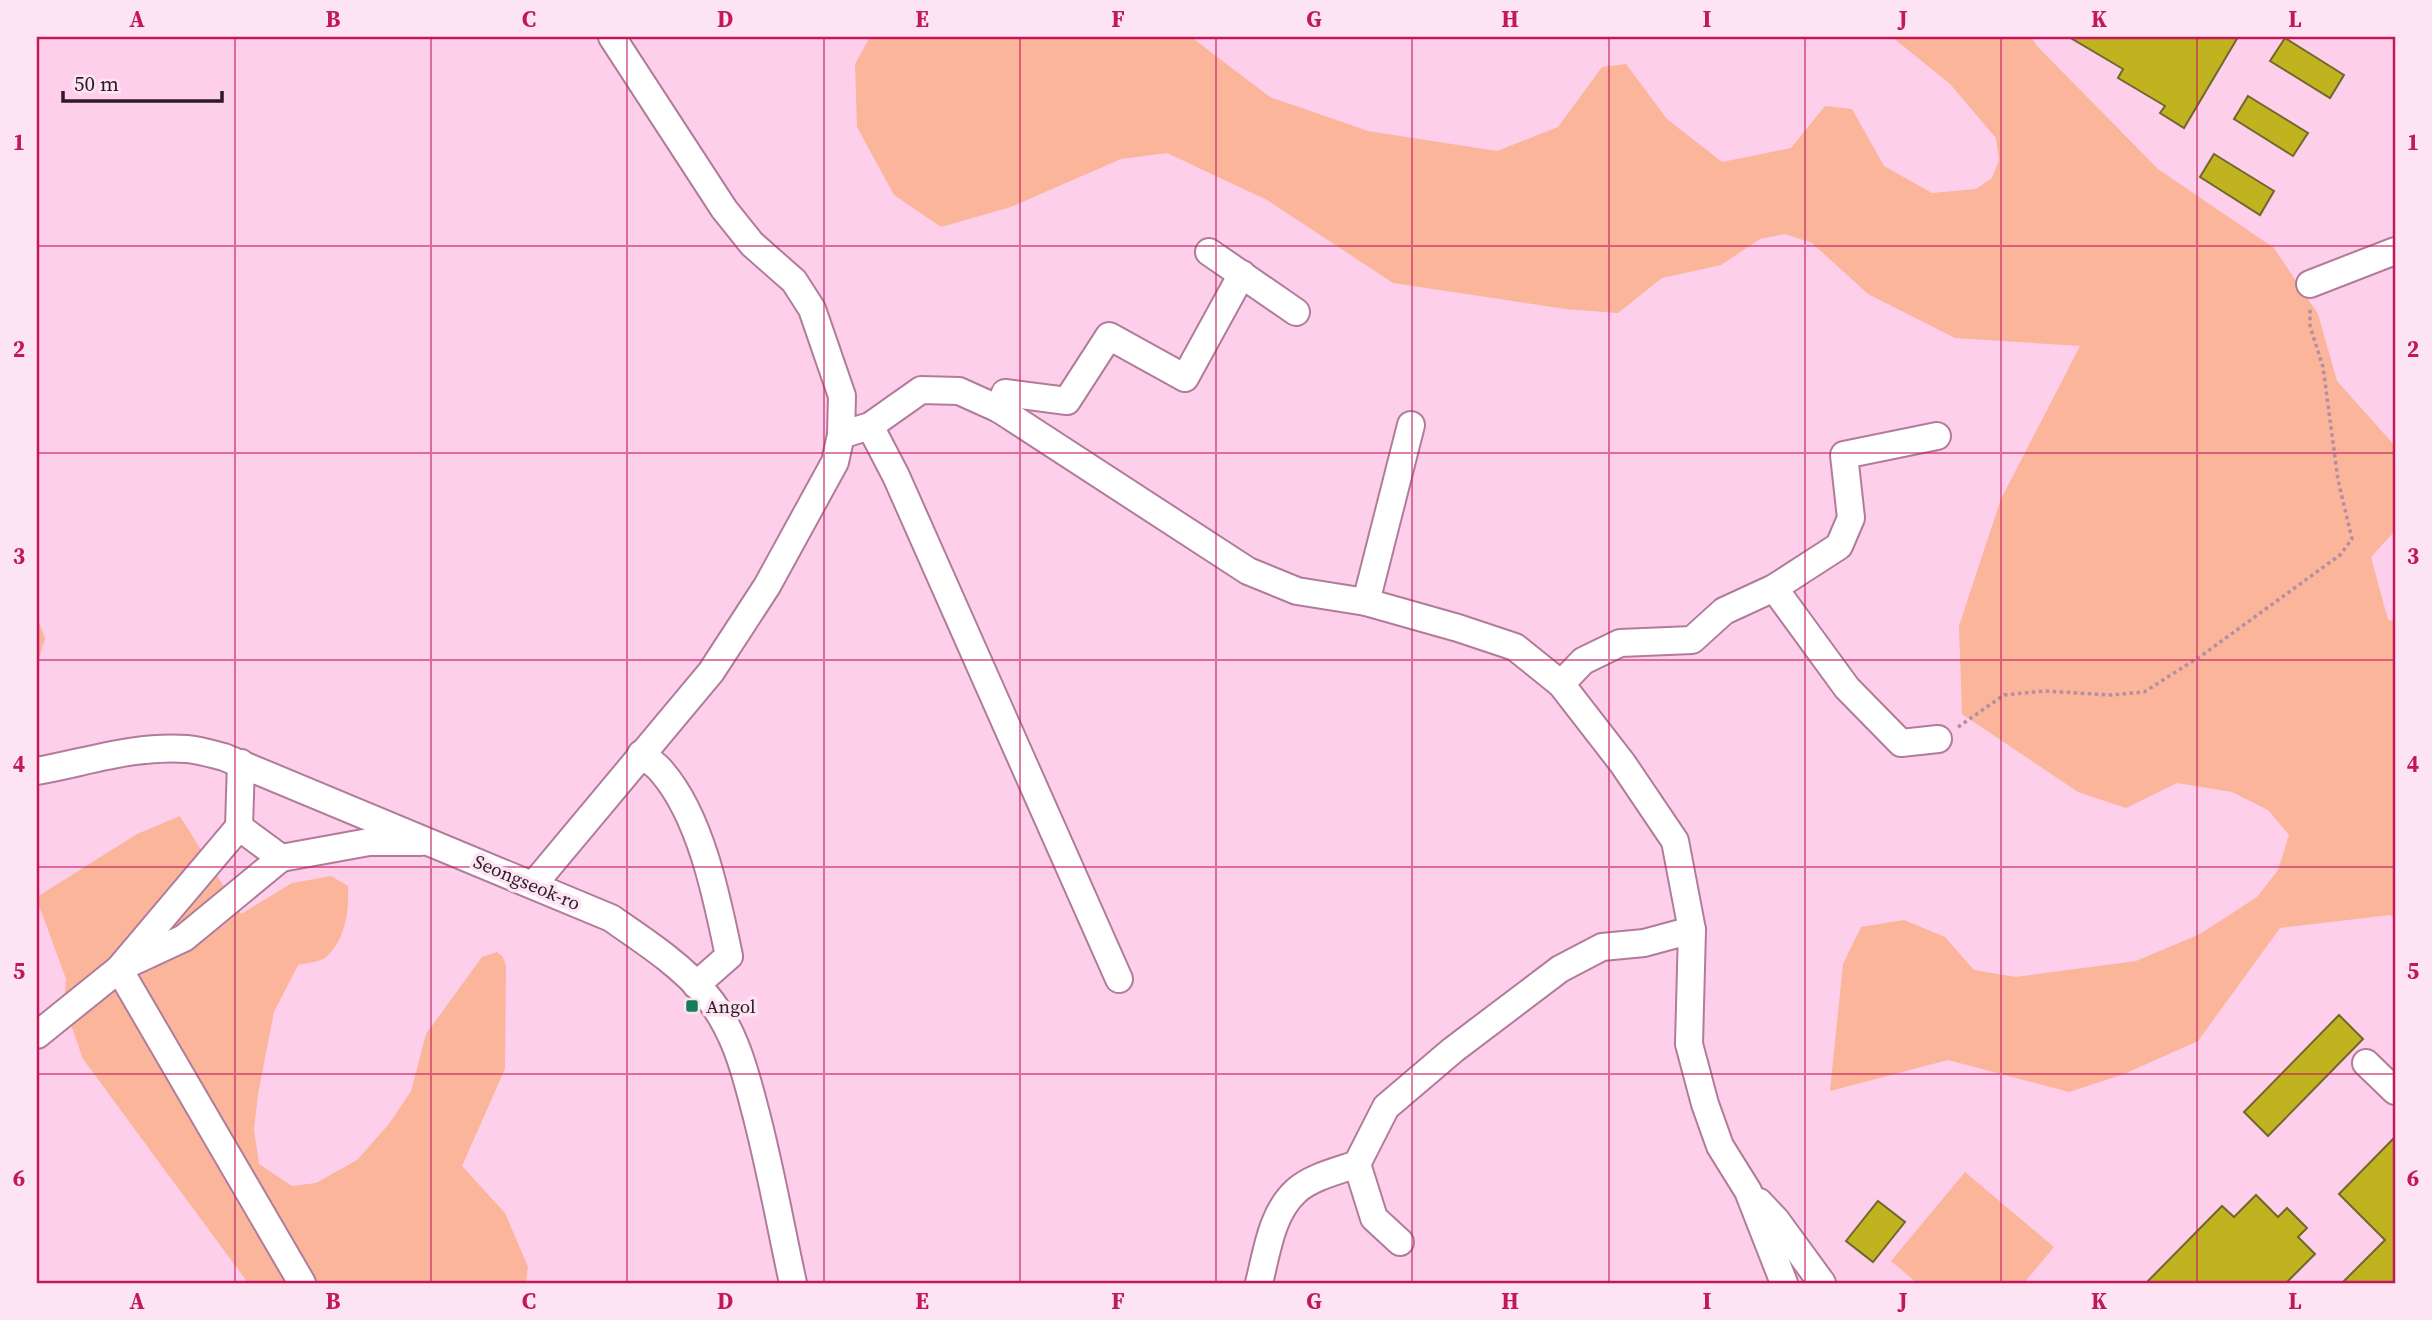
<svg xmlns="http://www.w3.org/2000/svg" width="2432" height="1320" font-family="'Source Serif 4',serif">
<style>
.green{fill:#fab59a}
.building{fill:#c1b21f;stroke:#6f682e;stroke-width:2}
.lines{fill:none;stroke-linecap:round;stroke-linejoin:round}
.minor-casing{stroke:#b17c9c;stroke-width:30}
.path{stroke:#b38ea4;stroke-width:3.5;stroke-dasharray:3.5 3.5;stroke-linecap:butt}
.minor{stroke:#fff;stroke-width:26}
.grid{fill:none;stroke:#c2185b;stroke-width:2;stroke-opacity:0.55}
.poi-dot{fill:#157e59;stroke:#fce4f2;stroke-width:2.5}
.labels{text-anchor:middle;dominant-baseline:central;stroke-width:7;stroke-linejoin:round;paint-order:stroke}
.street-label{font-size:19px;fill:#2f1a27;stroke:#fce4f2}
.poi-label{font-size:19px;fill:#2f1a27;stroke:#fce4f2;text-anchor:start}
.neatline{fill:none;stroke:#c2185b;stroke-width:2.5}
.grid-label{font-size:23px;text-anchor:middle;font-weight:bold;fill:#c2185b}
</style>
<rect width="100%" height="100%" fill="#fecfea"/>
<g class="green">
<polygon points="870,37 1191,37 1270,97 1368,131 1497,151 1558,127 1602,67 1626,64 1667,119 1722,162 1791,148 1825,106 1852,109 1884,166 1932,193 1976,189 1992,178 1999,160 1996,138 1950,84 1892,37 2031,37 2037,46 2158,169 2274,248 2318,314 2337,381 2395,446 2395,531 2371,557 2388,620 2395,621 2395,918 2390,915 2280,928 2198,1041 2124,1074 2069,1092 1948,1060 1830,1091 1843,964 1861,927 1904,920 1945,937 1974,970 2016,977 2136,961 2200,934 2257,897 2278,870 2289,835 2268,810 2232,792 2177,783 2126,808 2078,792 1962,714 1959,626 2001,499 2080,346 1955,338 1868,294 1812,243 1785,234 1760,239 1721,265 1662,278 1618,313 1565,309 1393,283 1267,200 1167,153 1121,159 1011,207 941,227 894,195 857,127 855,64"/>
<polygon points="37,618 45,638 37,666"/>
<path d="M180 816 241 914 292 883 331 876 348 886C349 911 346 940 325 958 319 962 306 963 298 965L274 1012 258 1094 254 1129 259 1164 292 1186 316 1183 357 1160 389 1124 411 1091 426 1034 482 957 497 952 503 957 506 966 505 1069 462 1166 505 1213 528 1267 526 1283H248L83 1059 64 1005 66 979 37 900V897L137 834Z"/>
<polygon points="1965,1172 2054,1247 2024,1283 1917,1283 1891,1261"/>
</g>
<g class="building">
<polygon points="2069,37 2238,37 2184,128 2160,113 2165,106 2118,78 2123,69"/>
<polygon points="2285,38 2344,75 2330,98 2270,61"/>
<polygon points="2248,96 2308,133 2293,156 2234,119"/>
<polygon points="2214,154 2274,191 2260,215 2200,177"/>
<polygon points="2339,1015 2363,1039 2268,1136 2244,1112"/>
<polygon points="2395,1137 2395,1283 2342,1283 2385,1240 2339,1194"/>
<polygon points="2256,1195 2278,1217 2287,1208 2307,1228 2298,1237 2315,1254 2286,1283 2146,1283 2222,1206 2234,1217"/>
<polygon points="1878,1201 1905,1222 1873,1262 1846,1241"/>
</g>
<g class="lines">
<g class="minor-casing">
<g id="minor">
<polyline points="1209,252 1296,312"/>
<polyline points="2310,284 2395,251"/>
<polyline points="999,409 1005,393 1067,401 1109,336 1185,378 1242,274"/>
<polyline points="870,426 896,476 1119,979"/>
<polyline points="841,435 870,426 921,390 959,391 999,409 1248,571 1297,591 1366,602 1458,628 1515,647 1561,684 1623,764 1675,841 1692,930 1689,1044 1705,1104 1720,1146 1748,1191 1784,1283"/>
<polyline points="1774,588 1847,688 1901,743 1938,739"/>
<polyline points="1366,602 1411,425"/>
<polyline points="1561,684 1583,661 1620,643 1692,640 1724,611 1774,588 1839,546 1851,518 1844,455 1937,436"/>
<path d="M641 754C648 760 657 765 662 772 701 817 717 898 729 956L696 985"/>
<polyline points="241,763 239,827 281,858 369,842 421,842"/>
<path d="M37 771C87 762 135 745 187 749 199 750 212 754 224 757L611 918C644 941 680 964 706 995 733 1027 744 1067 754 1106 770 1165 780 1224 793 1283"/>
<polyline points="534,884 711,672 767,586 835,462 841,435 842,396 812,309 794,281 752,244 724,209 612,37"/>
<polyline points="126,965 184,938 281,858"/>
<polyline points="119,969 302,1283"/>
<polyline points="37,1035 119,969 239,827"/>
<polyline points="2366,1063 2395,1091"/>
<polyline points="1357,1164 1374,1218 1400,1242"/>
<polyline points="1759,1202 1776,1220 1822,1283"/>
<path d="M1259 1283C1267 1252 1271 1214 1296 1191 1311 1177 1338 1171 1357 1164L1386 1107 1453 1050 1560 969 1602 947 1644 943 1692 930"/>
</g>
</g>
<polyline class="path" points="1958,727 2004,695 2044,691 2111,695 2144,692 2201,656 2340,555 2352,539 2338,480 2323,367 2310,326 2310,307"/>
<use href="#minor" class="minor"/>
</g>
<path class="grid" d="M235 37V1283M431 37V1283M627 37V1283M824 37V1283M1020 37V1283M1216 37V1283M1412 37V1283M1609 37V1283M1805 37V1283M2001 37V1283M2197 37V1283M37 246H2395M37 453H2395M37 660H2395M37 867H2395M37 1074H2395"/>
<rect class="poi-dot" x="685" y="999" width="14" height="14" rx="3.5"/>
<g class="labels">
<g class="street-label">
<text transform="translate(527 882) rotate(23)">Seongseok-ro</text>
</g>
<g class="poi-label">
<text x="706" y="1006">Angol</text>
</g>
</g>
<rect width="2432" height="1320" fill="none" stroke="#fce4f2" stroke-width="77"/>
<path d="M63 91v10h159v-10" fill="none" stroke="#2f1a27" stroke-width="3.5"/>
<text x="74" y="91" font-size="21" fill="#2f1a27" stroke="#fce4f2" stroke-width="5" paint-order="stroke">50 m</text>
<rect x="38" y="38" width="2356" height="1244" class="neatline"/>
<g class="grid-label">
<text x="137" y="27">A</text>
<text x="333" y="27">B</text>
<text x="529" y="27">C</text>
<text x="725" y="27">D</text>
<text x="922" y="27">E</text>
<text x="1118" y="27">F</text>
<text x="1314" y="27">G</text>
<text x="1510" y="27">H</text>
<text x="1707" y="27">I</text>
<text x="1903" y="27">J</text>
<text x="2099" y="27">K</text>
<text x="2295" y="27">L</text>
<text x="19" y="150">1</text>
<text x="2413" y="150">1</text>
<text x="19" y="357">2</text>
<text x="2413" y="357">2</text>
<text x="19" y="564">3</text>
<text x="2413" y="564">3</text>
<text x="19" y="772">4</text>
<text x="2413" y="772">4</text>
<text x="19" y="979">5</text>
<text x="2413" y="979">5</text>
<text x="19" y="1186">6</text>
<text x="2413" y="1186">6</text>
<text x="137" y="1309">A</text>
<text x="333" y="1309">B</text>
<text x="529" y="1309">C</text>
<text x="725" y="1309">D</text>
<text x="922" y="1309">E</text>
<text x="1118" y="1309">F</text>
<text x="1314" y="1309">G</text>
<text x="1510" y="1309">H</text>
<text x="1707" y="1309">I</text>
<text x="1903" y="1309">J</text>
<text x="2099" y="1309">K</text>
<text x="2295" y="1309">L</text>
</g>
</svg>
